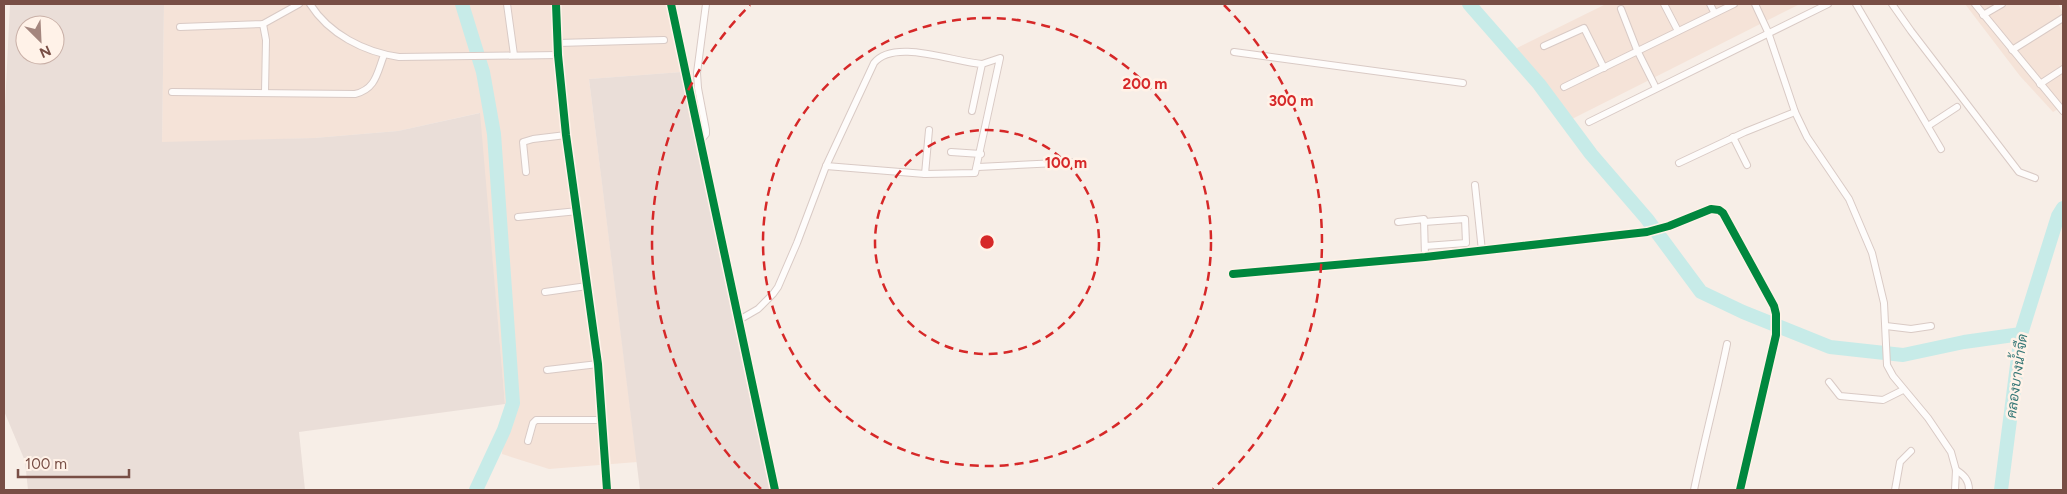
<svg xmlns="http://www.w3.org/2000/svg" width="2067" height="494" font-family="Figtree,Sarabun,sans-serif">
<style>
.residential{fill:#f5e3d8}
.industrial{fill:#eaded8;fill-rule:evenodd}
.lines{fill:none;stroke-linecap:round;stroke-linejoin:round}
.river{stroke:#c7ebe8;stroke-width:14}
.minor-casing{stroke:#d9cac5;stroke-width:8}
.minor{stroke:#fefcfb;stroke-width:6}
.cycleway-casing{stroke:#fff2e8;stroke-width:11}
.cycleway{stroke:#00873e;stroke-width:8}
.ring{fill:none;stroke:#d62828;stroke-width:2.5;stroke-dasharray:9 6}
.labels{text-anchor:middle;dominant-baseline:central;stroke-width:5;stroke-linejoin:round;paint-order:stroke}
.water-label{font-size:14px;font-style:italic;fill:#357776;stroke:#fff2e8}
.centre{fill:#d62828;stroke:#fff2e8;stroke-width:2.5}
.ring-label{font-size:15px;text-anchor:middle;font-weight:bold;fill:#d62828;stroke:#fff2e8;stroke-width:5;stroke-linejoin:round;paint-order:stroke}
</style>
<rect width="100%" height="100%" fill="#f7eee7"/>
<g class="residential">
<polygon points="164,4 668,4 682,72 589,79 637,462 549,469 502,454 505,404 479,113 398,131 314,138 162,143"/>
<polygon points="1606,4 1800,4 1572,119 1530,70 1515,49"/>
<polygon points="1965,4 2058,4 2063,13 2063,106 2053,112 2020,76"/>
</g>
<g class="industrial">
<path d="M10 4H164L162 142 314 138 398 131 480 113 505 404 299 432 305 490H28L25 461 4 411V127ZM25 25H55V55H25Z"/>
<polygon points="682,72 713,192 735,321 774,490 640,490 589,79"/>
</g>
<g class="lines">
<g class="river">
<polyline points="462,4 483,72 494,134 513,403 504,430 476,490"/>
<polyline points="1469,4 1539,84 1591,154 1647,219 1701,292 1743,312 1830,347 1903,355 1964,342 2021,334"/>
<polyline points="2001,490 2021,334 2058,216 2063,208"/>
</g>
<g class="minor-casing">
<g id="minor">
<path d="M310 4C329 34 364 52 399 57L558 55"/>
<polyline points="507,4 514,55"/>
<polyline points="556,4 558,55 566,135 598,364 607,490"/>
<polyline points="671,4 775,490"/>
<polyline points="1664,4 1678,31"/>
<polyline points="1710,4 1714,12"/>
<polyline points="1755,4 1768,32 1795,112 1807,137 1849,199 1872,253 1884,303 1887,365 1893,376 1928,418 1951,452 1956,470 1955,490"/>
<polyline points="1856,4 1941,149"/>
<polyline points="1892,4 1911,31 2019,172 2035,178"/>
<polyline points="1975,4 2063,111"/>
<polyline points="1621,9 1637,50 1656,88"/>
<polyline points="1983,15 2002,4"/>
<polyline points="263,24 266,40 265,92"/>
<polyline points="180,27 263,24 299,4"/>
<polyline points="558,43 664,40"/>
<polyline points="1544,46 1584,28 1604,68"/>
<polyline points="2012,50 2063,18"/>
<polyline points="1234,52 1463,83"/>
<polyline points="2040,84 2063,69"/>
<polyline points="1564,87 1734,4"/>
<path d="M172 92 355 94C376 89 377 73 384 55"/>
<polyline points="1589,122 1828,4"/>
<polyline points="1928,126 1957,107"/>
<polyline points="1733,137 1747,165"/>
<polyline points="701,140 706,134 706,130 698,88 697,73 706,4"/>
<polyline points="951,152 981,154"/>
<polyline points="1679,163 1745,132 1795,112"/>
<polyline points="826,166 925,174 975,173 1000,58 982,64"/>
<polyline points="978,167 1079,162"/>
<polyline points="526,172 523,142 533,139 566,135"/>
<polyline points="925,174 929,130"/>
<polyline points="1475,185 1482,251"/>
<polyline points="518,217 578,211"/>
<polyline points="1398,222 1424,219 1425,257"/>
<polyline points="1424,222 1465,219 1466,243 1425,246"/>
<polyline points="1233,274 1425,257 1647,232 1669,226 1711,209 1719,210 1723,213 1774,306 1776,314 1776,335 1740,490"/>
<polyline points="545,292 587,286"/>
<path d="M739 320 758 309 773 294 778 287 797 243 826 166 874 63C894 38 953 62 982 64L972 111"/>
<polyline points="1886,326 1911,329 1931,326"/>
<polyline points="547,370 598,364"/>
<polyline points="1829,382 1840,396 1883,400 1903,390"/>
<polyline points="528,441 533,423 536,420 603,420"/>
<path d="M1956 470C1964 475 1969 480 1969 490"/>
<path d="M1694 490C1704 441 1717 393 1727 344"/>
<polyline points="1895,490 1900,462 1911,451"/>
</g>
</g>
<use href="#minor" class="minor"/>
<g class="cycleway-casing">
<g id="cycleway">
<polyline points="556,4 558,55 566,135 598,364 607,490"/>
<polyline points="671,4 775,490"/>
<polyline points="1233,274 1425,257 1647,232 1669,226 1711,209 1719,210 1723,213 1774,306 1776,314 1776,335 1740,490"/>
</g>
</g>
<use href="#cycleway" class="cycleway"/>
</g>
<g class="ring">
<circle cx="987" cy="242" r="112"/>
<circle cx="987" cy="242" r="224"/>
<path d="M761 489A335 335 0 0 1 750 5M1224 5A335 335 0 0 1 1213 489"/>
</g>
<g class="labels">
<g class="water-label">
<text transform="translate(2017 376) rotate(-82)">คลองบางน้ำจืด</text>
</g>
</g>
<circle cx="987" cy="242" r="8" class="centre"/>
<g class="ring-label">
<text x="1145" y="89">200 m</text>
<text x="1291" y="106">300 m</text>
<text x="1066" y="168">100 m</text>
</g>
<rect width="2067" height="494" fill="none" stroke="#784e45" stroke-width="10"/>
<g transform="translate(40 40) rotate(156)"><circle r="24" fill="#fff2e8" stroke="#c9b0a7"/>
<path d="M0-4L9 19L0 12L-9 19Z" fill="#a4867e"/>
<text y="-8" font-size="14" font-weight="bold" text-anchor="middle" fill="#784e45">N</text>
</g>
<path d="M18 469v8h111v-8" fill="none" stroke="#784e45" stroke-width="2.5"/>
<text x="25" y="469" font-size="15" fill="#784e45" stroke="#fff2e8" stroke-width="4" paint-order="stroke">100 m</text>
</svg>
